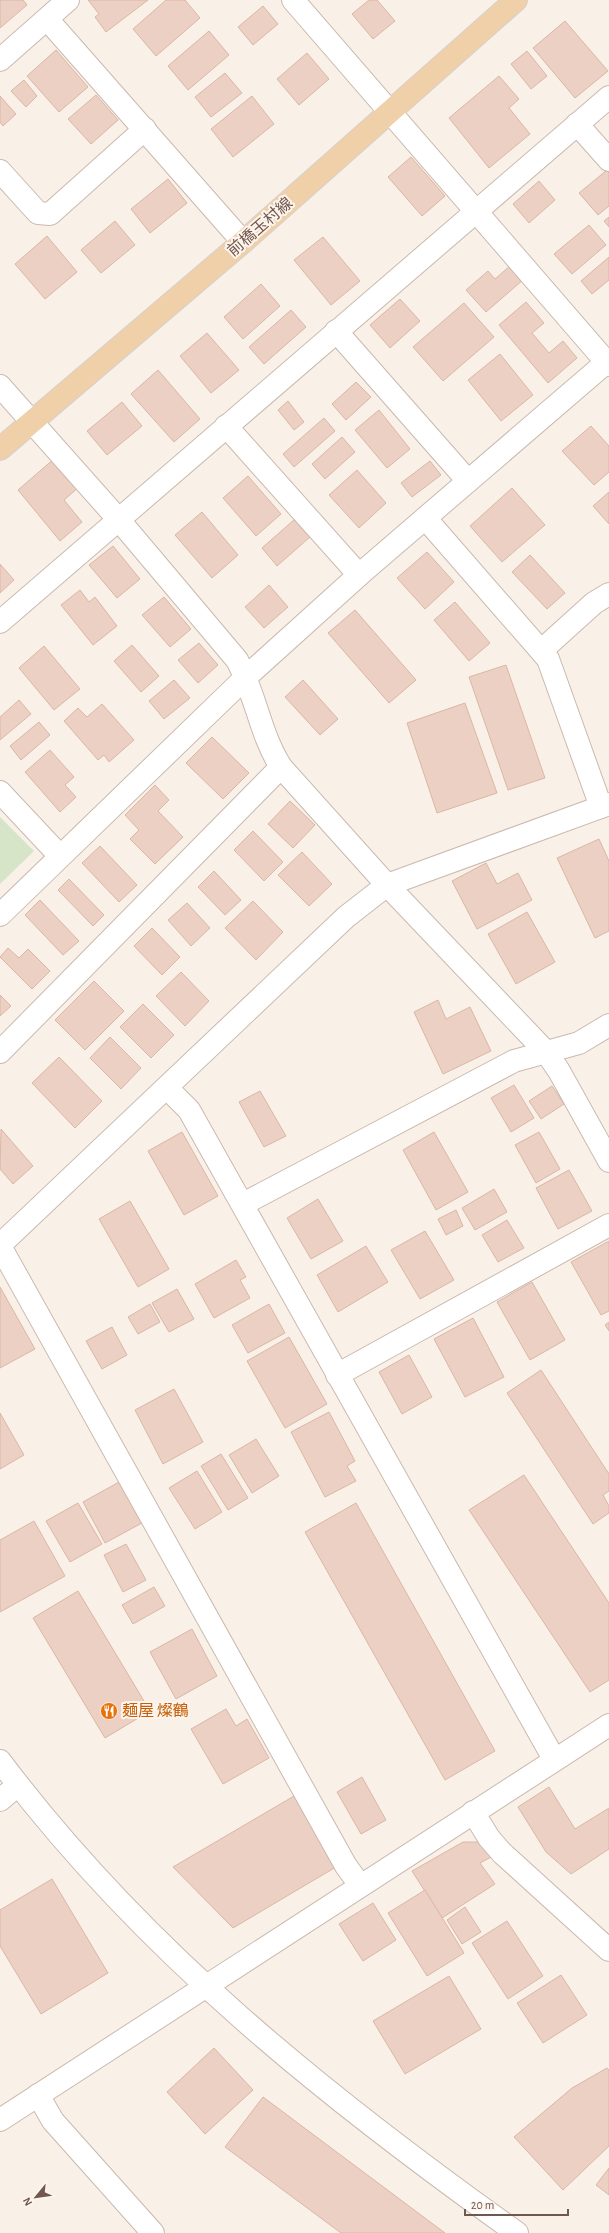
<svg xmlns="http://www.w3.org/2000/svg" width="609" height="2233" font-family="'Alegreya Sans','Noto Sans JP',sans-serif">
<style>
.green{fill:#d6e5c8}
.building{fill:#ebd0c3;stroke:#dbb6a5}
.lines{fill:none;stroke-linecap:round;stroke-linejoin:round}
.minor-casing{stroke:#cab9af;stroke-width:24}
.major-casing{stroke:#d7d0ce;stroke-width:24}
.minor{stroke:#fff;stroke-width:22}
.major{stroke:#efd0a9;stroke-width:22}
.labels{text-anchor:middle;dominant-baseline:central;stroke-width:4;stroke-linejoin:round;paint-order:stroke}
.street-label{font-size:16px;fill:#70584f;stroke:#fdf5ed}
.food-label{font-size:16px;fill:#c56008;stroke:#fdf5ed;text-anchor:start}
</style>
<rect width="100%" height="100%" fill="#f9f1e7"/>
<polygon class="green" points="0,817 34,851 0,884"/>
<g class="building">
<polygon points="0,0 23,0 27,5 0,28"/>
<polygon points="88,0 148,0 106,32 95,17 99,14"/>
<polygon points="166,0 185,0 200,18 156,56 133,29"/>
<polygon points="369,0 377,0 395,21 373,39 352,14"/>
<polygon points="263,6 278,24 253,45 238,27"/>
<polygon points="565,21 608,71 575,98 533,48"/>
<polygon points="209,31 229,55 188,90 168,66"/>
<polygon points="56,50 88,87 59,112 27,76"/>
<polygon points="527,51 547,76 531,89 511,64"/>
<polygon points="307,53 329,79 299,105 277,79"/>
<polygon points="225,73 242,93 211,117 195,97"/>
<polygon points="499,76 519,99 509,108 530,134 489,168 449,118"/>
<polygon points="24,80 37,96 26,107 11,91"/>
<polygon points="96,95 118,120 91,144 68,119"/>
<polygon points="0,96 16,114 3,126 0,122"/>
<polygon points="252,96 274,124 233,157 211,129"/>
<polygon points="411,157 445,196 422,216 388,177"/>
<polygon points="607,170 609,173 609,206 598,215 579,193"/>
<polygon points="168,179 187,203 150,233 131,209"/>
<polygon points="539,181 555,200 529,223 513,204"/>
<polygon points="609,217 609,227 604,221"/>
<polygon points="115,221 135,245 101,273 81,250"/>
<polygon points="589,225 606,245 572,274 554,254"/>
<polygon points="47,236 77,272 45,299 15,264"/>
<polygon points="323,237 360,281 331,305 294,260"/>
<polygon points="609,257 609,280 592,294 581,281"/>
<polygon points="511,265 524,279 486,312 466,290 488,271 495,279"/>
<polygon points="261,284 280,306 243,339 224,317"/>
<polygon points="400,299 420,321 390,348 370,325"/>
<polygon points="526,302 544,323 532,333 549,353 563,341 577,358 548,383 499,325"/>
<polygon points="464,303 494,337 443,381 413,347"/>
<polygon points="291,310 306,327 264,364 249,347"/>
<polygon points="207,333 239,370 211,393 180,356"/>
<polygon points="500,354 533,395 501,421 468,380"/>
<polygon points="158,370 200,419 174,442 131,394"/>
<polygon points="356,382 371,397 346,420 332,404"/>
<polygon points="288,401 304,422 294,430 278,410"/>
<polygon points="122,402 142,426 107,455 87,431"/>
<polygon points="379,410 410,449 387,468 355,430"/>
<polygon points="324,418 335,431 294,467 283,454"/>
<polygon points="591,426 609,446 609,472 594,485 562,451"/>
<polygon points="342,437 355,452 325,479 312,464"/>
<polygon points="55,458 79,487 64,500 82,522 60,541 18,490"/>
<polygon points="430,461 441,475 412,497 401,483"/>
<polygon points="357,470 386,503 359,528 329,495"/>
<polygon points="248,476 281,514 256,536 223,498"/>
<polygon points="512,488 545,525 502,562 470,526"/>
<polygon points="609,492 609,524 593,506"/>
<polygon points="202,512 238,555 212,578 175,535"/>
<polygon points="295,519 310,537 277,566 262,548"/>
<polygon points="113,546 140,579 117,598 89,565"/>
<polygon points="427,552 454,582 425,609 397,578"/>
<polygon points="530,555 565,593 547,609 512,572"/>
<polygon points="0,564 14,580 0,593"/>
<polygon points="269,585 288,607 264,628 245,607"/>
<polygon points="80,590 89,602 95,597 117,626 93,645 61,605"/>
<polygon points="164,597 191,629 170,647 142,615"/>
<polygon points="455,602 490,643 469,661 434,620"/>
<polygon points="355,610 416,680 389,703 328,633"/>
<polygon points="199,643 218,665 198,683 178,660"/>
<polygon points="132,645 159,676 141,692 114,661"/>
<polygon points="44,646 80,689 54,710 19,668"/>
<polygon points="506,665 545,778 508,790 469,677"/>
<polygon points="174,680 190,698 164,719 149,701"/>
<polygon points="303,680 338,719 320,735 285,697"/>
<polygon points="19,700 31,714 0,740 0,717"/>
<polygon points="465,703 497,793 437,813 407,723"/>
<polygon points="102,704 134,740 109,762 104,755 98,760 64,721 78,708 87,717"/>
<polygon points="39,722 50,735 21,760 10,746"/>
<polygon points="212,737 249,773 223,799 186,763"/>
<polygon points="50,750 74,777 65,785 76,797 60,812 25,772"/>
<polygon points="155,785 169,800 158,811 183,837 155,864 130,839 139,830 125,815"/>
<polygon points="290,801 315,825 293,848 268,824"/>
<polygon points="253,831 283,862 264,881 234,850"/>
<polygon points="599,839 609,861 609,931 595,938 557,858"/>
<polygon points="100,846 137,885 119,902 82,863"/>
<polygon points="302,852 332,884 309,906 278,875"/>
<polygon points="486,863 497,884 518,873 532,900 477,929 452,881"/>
<polygon points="214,871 241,900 225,915 198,887"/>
<polygon points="69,879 104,915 93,926 58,890"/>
<polygon points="40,900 79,941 63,955 25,915"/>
<polygon points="253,901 283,932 256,960 225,928"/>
<polygon points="187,903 210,928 191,946 168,920"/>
<polygon points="527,912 555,962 516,984 488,934"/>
<polygon points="152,928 180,957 162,975 134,946"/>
<polygon points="8,948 19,958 28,949 50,971 32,989 0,957"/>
<polygon points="181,972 209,1001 185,1026 156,996"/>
<polygon points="94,981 124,1011 85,1050 55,1020"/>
<polygon points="0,995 11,1006 0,1016"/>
<polygon points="438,1000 446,1019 470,1007 491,1051 443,1074 414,1012"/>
<polygon points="143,1004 174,1035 151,1058 120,1027"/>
<polygon points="110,1037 141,1068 121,1089 90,1058"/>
<polygon points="59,1057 102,1101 75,1128 32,1083"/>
<polygon points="514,1085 534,1118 511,1132 491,1098"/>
<polygon points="552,1086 564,1104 541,1119 529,1101"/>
<polygon points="260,1091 286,1136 264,1147 239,1102"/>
<polygon points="1,1129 33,1166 13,1184 0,1169"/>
<polygon points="182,1132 218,1196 184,1215 148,1151"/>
<polygon points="434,1132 468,1192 436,1210 403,1150"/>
<polygon points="539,1132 560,1169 536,1183 515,1145"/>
<polygon points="569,1170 592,1211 558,1229 536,1188"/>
<polygon points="494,1189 507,1212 475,1230 462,1208"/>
<polygon points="318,1199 343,1241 311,1259 287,1218"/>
<polygon points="130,1201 169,1269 138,1287 99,1219"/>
<polygon points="456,1210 463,1226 446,1235 438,1219"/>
<polygon points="507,1220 524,1248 498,1262 482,1235"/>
<polygon points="425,1231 454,1280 420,1299 391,1250"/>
<polygon points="609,1241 609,1311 601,1315 571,1262"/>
<polygon points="366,1246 388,1282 338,1312 317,1275"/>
<polygon points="236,1260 246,1277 240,1280 250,1298 214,1318 195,1284"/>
<polygon points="532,1282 565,1340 530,1360 497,1302"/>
<polygon points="0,1287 35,1349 0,1368"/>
<polygon points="177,1289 194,1319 169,1332 152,1303"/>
<polygon points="150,1304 160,1322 138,1334 128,1317"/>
<polygon points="269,1304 285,1333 248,1353 232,1325"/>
<polygon points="473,1318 504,1377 465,1397 434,1339"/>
<polygon points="609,1322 609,1331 605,1325"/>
<polygon points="112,1327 127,1355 102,1369 86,1341"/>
<polygon points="289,1337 327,1404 285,1428 247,1361"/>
<polygon points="409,1355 432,1397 402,1414 379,1372"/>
<polygon points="541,1370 609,1474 609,1491 603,1495 609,1506 609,1513 593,1524 507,1393"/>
<polygon points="174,1389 203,1442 163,1464 135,1410"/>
<polygon points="329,1412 355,1461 347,1466 356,1481 325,1497 291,1432"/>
<polygon points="0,1413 24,1455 0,1469"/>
<polygon points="256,1439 279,1476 252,1493 229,1455"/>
<polygon points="221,1454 248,1498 228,1510 201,1466"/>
<polygon points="197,1471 222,1512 195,1529 169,1488"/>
<polygon points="524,1475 609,1603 609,1680 590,1692 469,1510"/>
<polygon points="119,1482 142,1523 105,1543 83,1502"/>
<polygon points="78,1503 102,1544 70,1562 46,1521"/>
<polygon points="356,1503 495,1751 445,1780 305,1532"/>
<polygon points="34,1521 65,1576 0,1612 0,1540"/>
<polygon points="126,1544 146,1580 123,1592 104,1555"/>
<polygon points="154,1587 165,1606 133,1624 122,1605"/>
<polygon points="78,1591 150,1711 105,1738 33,1618"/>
<polygon points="192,1629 217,1676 176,1699 150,1652"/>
<polygon points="226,1709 236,1726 247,1719 269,1758 223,1784 191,1729"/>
<polygon points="362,1777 386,1820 361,1834 337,1792"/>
<polygon points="549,1787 575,1829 609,1808 609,1849 571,1874 546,1852 518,1807"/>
<polygon points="294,1796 336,1867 233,1928 173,1867"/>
<polygon points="463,1842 480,1842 495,1855 480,1863 495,1884 442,1918 412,1871"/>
<polygon points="52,1879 108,1973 41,2014 0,1946 0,1910"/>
<polygon points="425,1890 464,1953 427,1976 388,1913"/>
<polygon points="373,1903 396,1940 363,1961 339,1924"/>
<polygon points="465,1907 481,1932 462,1944 447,1920"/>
<polygon points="507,1921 543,1976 508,1999 472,1943"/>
<polygon points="561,1975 587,2015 543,2043 517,2003"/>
<polygon points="449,1976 481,2029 405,2074 373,2021"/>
<polygon points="214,2048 253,2090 205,2134 167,2092"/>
<polygon points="607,2068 609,2070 609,2146 563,2190 514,2137 572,2088"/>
<polygon points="263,2097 445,2233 341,2233 225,2147"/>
<polygon points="609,2168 609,2195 596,2185"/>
</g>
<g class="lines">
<g class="minor-casing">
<g id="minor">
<polyline points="293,0 609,365"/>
<polyline points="47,19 243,242"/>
<polyline points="0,60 68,0"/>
<polyline points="577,124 609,160"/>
<polyline points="0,171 38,213 50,214 145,129"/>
<polyline points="336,331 468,481"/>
<path d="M0 386 119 520 237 660C256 695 260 734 281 767L387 885 546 1052 559 1071 609 1161"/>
<polyline points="226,426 359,575"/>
<polyline points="426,519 548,659 601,807"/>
<polyline points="0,622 609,97"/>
<polyline points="542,650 594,603 609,594"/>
<polyline points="0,792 60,856"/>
<polyline points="0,915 246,677 359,575 609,360"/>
<polyline points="0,1052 281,767"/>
<polyline points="167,1088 189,1110 554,1759"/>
<polyline points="243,1204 514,1061 579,1043 609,1025"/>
<polyline points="0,1245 346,917 387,885 609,804"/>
<polyline points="0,1246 346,1866 360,1885"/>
<polyline points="337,1375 609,1225"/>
<path d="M0 1761C142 1950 326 2097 517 2233"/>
<polyline points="0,1800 18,1785"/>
<polyline points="473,1812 489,1838 502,1853 609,1950"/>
<polyline points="38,2095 53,2121 153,2233"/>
<polyline points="0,2120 609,1725"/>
</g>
</g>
<g class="major-casing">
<polyline id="major" points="0,449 243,242 516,0"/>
</g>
<use href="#minor" class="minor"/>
<use href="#major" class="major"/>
</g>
<defs>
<g id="restaurant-disc" transform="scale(0.9)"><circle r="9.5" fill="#e8710a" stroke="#fdf5ed"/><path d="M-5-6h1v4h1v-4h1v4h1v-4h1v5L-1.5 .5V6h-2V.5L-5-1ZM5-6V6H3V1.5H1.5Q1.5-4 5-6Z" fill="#fff"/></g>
</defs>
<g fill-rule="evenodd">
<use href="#restaurant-disc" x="109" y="1711"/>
</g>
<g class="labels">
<g class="street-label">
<text transform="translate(260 227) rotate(-41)">前橋玉村線</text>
</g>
<g class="food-label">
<text x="122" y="1711">麺屋 燦鶴</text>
</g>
</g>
<g transform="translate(36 2197) rotate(241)" stroke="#fdf5ed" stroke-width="3" paint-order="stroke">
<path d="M0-3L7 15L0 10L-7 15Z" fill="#70584f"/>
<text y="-6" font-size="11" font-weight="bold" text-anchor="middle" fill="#70584f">N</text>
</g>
<path d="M465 2209v6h103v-6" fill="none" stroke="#70584f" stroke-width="2"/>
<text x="471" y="2209" font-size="12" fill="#70584f" stroke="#fdf5ed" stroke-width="3" paint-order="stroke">20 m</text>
</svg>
